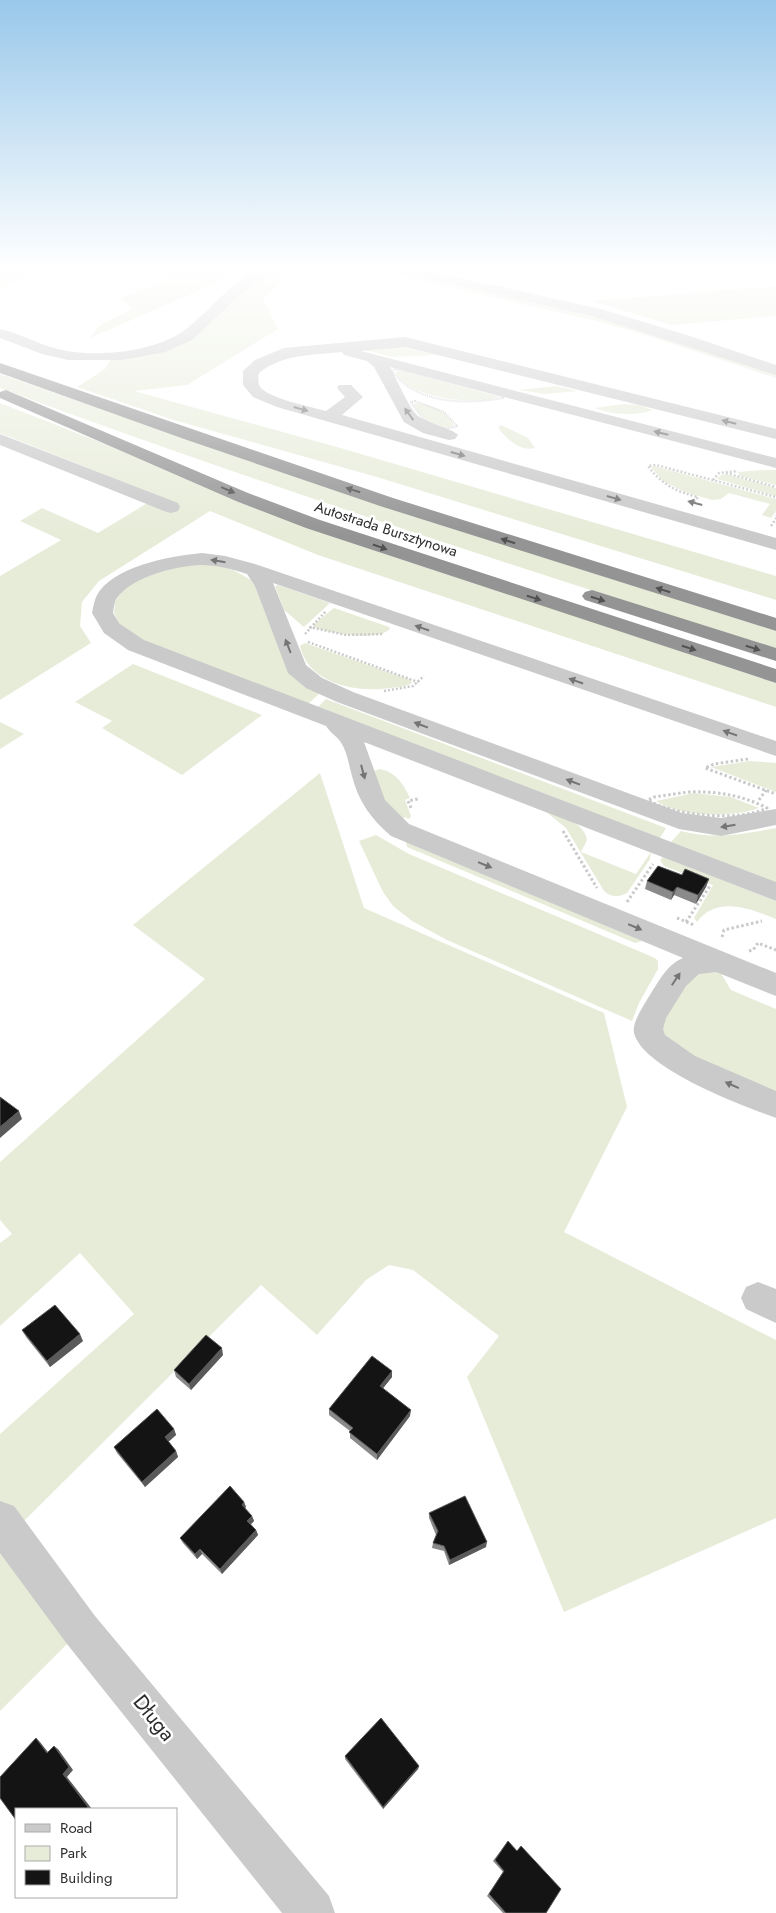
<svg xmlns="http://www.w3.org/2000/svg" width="776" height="1913" font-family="Jost,sans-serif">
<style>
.green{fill:#e7ecd9}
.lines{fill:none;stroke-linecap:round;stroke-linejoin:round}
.path-far2{stroke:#cacaca;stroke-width:2;stroke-dasharray:1 1;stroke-linecap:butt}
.path-far1{stroke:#cacaca;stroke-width:2.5;stroke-dasharray:2 2;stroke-linecap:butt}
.path{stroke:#cacaca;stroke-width:3;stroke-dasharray:2.5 2.5;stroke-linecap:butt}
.minor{fill:#cacaca;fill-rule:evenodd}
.highway{fill:#949494;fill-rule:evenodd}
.wall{fill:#8a8a8a}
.shaded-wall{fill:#5a5a5a}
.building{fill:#141414;stroke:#5a5a5a}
.oneway{fill:#747474}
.oneway2{fill:#515151}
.labels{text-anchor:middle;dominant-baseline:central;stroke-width:5;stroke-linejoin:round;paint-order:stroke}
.far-street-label{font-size:15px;fill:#2d2d2d;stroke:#fff}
.near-street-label{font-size:21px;fill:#2d2d2d;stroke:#fff}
</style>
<rect width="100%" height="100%" fill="#fff"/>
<g class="green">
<polygon points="0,268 52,268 0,288"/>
<polygon points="144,268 250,268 90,338 99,326 132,309 120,298 171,280"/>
<polygon points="280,268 355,268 289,273 263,299 278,329 187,385 134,391 337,447 776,576 776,600 377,477 177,421 77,387 105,369 110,360 114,358 156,353 255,279"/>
<polygon points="366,268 389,268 587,313 776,373 776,378 633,331 592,320"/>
<polygon points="776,286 776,316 671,325 592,301"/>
<polygon points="402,347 436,355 393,357 365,350"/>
<path d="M400 371 497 396 499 397C475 406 407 398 395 372Z"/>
<path d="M0 374 351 496 776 631V649C516 567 256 483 0 388Z"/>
<polygon points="556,386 578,391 545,394 519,390"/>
<polygon points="0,403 381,552 776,683 776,707 318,555 210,511 99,581 82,602 80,626 91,643 0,700 0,576 61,540 20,521 42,508 98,533 159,496 0,433"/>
<path d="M415 403C432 404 447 411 454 426 440 431 420 417 414 405Z"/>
<path d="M624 404 639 405 653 410C637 416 611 415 595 408Z"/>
<path d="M501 425 528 438 535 448C520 452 507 439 499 429V427Z"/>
<polygon points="654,466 776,499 776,511 771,518 762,515 770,504 729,493 721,499 712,500 685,492 663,481 651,467"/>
<polygon points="763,470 776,470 776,485 740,476 738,472"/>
<polygon points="726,474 776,488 776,496 717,479 721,475"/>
<polygon points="187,564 216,565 233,570 253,581 320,693 308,704 152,644 123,629 114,613 115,602 122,591 141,576"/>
<polygon points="278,585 330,603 304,627 284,610 275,586"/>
<path d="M334 608 389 627 390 629C377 642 330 633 314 627V624Z"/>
<path d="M305 643 411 680 412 683C406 687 397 687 390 688 357 693 308 684 300 646Z"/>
<polygon points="133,664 262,715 182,775 102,728 112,721 75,702"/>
<polygon points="326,699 666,828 660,838 318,707"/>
<polygon points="0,722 24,734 0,749"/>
<polygon points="750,761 776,763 776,792 711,767"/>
<path d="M380 769C396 772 404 785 410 798L405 800 411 816 409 819 405 817 401 820 391 813 371 772Z"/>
<polygon points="320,773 364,908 604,1013 627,1107 564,1232 776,1340 776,1518 564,1612 467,1377 499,1336 413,1270 389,1265 366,1280 317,1335 261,1285 11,1534 81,1630 0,1711 0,1434 134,1314 80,1253 0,1326 0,1243 12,1234 0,1220 0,1162 205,979 133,925"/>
<path d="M694 793 731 797 759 808C732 818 681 817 656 801Z"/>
<path d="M544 810C559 816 584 821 587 840L581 852 636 874 651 852 650 859 627 893C619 897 611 898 604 891L566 828Z"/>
<path d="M776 828V883L671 842 681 831C714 840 744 834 776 828Z"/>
<polygon points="376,835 409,854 655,958 658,961 658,969 639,1003 632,1021 447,940 412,921 393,906 383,892 359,841"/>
<polygon points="406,842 643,941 635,943 407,847"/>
<path d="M663 857 776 901V919C751 909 717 895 697 922L694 918 713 885 664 866 660 860Z"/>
<polygon points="700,971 720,972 731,990 776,1009 776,1094 674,1049 662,1036 662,1023 687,978"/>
</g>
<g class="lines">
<g class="path-far2">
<path d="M395 369 499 395 503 398C467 405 415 404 392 371Z"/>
<path d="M415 401 444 412 457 426C438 434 420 418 411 402Z"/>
</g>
<g class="path-far1">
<polyline points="726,473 776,487"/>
<polyline points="713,480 719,473 738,471"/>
<path d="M694 502 698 497C677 492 661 484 648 466L656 465 776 497"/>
<polyline points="771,526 776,519 776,515"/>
<polyline points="309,627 346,635 383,634"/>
<polyline points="305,634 326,611"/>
<polyline points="308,642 418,682"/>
<polyline points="384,691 413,686 424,676"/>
</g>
<g class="path">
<polyline points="748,759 714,764 705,768 776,794"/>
<path d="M688 792C716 791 742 795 767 808 740 822 674 816 648 800L654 797Z"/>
<polyline points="759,800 766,790"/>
<polyline points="411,808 408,801 418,799"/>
<polyline points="563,831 597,888"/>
<polyline points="627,902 653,864"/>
<polyline points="677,918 694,925"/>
<polyline points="686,922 710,886"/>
<polyline points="722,937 724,930 762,921"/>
<polyline points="749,951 753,950 758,943 776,950"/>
</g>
<g class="minor">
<path d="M261 268H279L243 292 192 340 165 352 122 360H68L42 354 0 338V329C19 333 36 343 54 348 93 359 159 353 190 326 213 307 233 280 261 268Z"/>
<polygon points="391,268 416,268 601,309 690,336 776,365 776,375 592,316 398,272"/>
<path d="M405 337 776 429V439L405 347 361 351 776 458V468L390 367C396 378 410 410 418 416 428 423 453 429 458 435L455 439 449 440 423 433 404 422 374 367 367 361 344 355 342 352C313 355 282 354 259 373 258 376 258 381 259 385 265 398 312 407 326 411L345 397 337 388 339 385H351L363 397 342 415 776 538V550L277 407 253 397 243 385V371L255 360 284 348Z"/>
<polygon points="0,434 178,503 180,507 178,511 171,513 164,511 0,445"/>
<path d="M202 553 225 556 255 564 776 741V756L273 583 306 665 322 678 353 692 682 813 721 818 776 809V825L721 836 679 829 337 702 306 688 288 673 255 586 247 574C232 569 217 565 201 565 176 566 133 576 117 598 114 602 114 608 113 613L120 624 144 640 776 882V901L364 742 385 800 409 824 776 973V996L716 972 699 974 686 986 666 1018 663 1029 665 1035 695 1056 776 1091V1118C743 1106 643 1069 634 1033 632 1022 643 1007 648 998 658 983 666 965 683 958L391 836C372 820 358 801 352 776 349 766 348 756 343 746 339 737 331 734 326 726L128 650 104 633 92 613C93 608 94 602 96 597 111 566 171 556 202 553Z"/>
<polygon points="758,1282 776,1289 776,1323 746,1309 741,1298 746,1287"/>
<polygon points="0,1501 14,1506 95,1616 329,1896 335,1913 282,1913 67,1644 0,1553"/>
</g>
<g class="highway">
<polygon points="0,363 393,498 776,618 776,631 380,506 187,440 0,373"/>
<polygon points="6,390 248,493 320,520 776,669 776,683 306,528 236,501 0,398 0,392"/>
<polygon points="592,590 776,648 776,661 585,600 582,596 585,592"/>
</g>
</g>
<g class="wall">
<polygon points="682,875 709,879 706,887 696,904 674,895 671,900 645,889 647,881"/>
<polygon points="22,1330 83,1341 50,1367 26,1337"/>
<polygon points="223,1355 191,1390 176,1377 174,1370"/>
<polygon points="392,1371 392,1377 383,1388 410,1416 377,1460 350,1438 350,1431 329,1415 329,1409"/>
<polygon points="174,1429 176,1435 168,1442 176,1451 178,1457 145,1487 117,1453 114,1447"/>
<polygon points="244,1502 246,1507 245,1508 252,1516 254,1521 251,1524 256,1530 258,1535 222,1574 202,1554 197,1559 183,1543 180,1538"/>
<polygon points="429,1513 486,1547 449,1565 444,1551 432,1548 433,1543 436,1535 429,1518"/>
<polygon points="345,1756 419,1766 418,1769 383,1809 345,1759"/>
<polygon points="508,1841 546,1913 503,1913 487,1896 503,1872 493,1861"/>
</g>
<g class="shaded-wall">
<polygon points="709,879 706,887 696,904 698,895"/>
<polygon points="677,887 674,895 671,900 673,892"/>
<polygon points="19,1111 22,1119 0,1138 0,1127"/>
<polygon points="80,1334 83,1341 50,1367 47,1361"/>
<polygon points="222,1348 223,1355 191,1390 189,1384"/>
<polygon points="392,1371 392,1377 380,1392 380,1386"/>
<polygon points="411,1410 410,1416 377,1460 377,1454"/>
<polygon points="174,1429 176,1435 167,1443 165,1437"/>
<polygon points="176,1451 178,1457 145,1487 142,1482"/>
<polygon points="244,1502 246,1507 243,1510 242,1505"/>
<polygon points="252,1516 254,1521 249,1526 247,1521"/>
<polygon points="256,1530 258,1535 222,1574 220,1569"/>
<polygon points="487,1542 486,1547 449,1565 450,1560"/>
<polygon points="200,1549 202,1554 197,1559 195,1554"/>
<polygon points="36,1738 40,1742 51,1756 47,1753"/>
<polygon points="54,1746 58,1749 73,1770 67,1777 92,1809 87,1809 63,1774"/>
<polygon points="419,1766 418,1769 383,1809 383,1807"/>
</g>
<g class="building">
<polygon points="658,866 682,875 685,869 709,879 698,895 677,887 673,892 647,881"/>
<polygon points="0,1097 19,1111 0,1127"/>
<polygon points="55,1305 80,1334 47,1361 22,1330"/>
<polygon points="206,1335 222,1348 189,1384 174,1370"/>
<polygon points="372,1356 392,1371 380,1386 411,1410 377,1454 349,1432 353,1428 329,1409"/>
<polygon points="157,1409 174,1429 165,1437 176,1451 142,1482 114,1447"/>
<polygon points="230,1486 244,1502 242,1505 252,1516 247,1521 256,1530 220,1569 200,1549 195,1554 180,1538"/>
<polygon points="465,1496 487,1542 450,1560 444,1546 433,1543 438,1531 429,1513"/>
<polygon points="381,1718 419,1766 383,1807 345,1756"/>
<polygon points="36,1738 47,1753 54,1746 69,1767 63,1774 88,1807 87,1809 16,1809 16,1820 0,1798 0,1777"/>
<polygon points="508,1841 517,1851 521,1846 561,1889 546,1913 506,1913 489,1894 504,1871 495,1860"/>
</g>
<defs><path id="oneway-solid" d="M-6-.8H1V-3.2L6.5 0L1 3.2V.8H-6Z" transform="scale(1.25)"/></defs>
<g class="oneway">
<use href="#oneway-solid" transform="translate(301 409) rotate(16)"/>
<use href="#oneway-solid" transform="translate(409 414) rotate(-126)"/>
<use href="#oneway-solid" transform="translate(729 422) rotate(-166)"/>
<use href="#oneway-solid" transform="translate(661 433) rotate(-166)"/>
<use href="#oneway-solid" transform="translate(458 454) rotate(16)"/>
<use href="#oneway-solid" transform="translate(614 498) rotate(16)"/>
<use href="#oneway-solid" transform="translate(695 503) rotate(-165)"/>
<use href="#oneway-solid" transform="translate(218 561) rotate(-171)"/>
<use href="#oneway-solid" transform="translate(422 628) rotate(-161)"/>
<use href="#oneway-solid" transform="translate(288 646) rotate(-111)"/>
<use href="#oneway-solid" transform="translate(576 681) rotate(-161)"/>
<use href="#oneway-solid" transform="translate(421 725) rotate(-159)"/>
<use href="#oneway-solid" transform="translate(730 733) rotate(-161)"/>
<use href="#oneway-solid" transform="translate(363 772) rotate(75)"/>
<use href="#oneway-solid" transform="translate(573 782) rotate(-159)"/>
<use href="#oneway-solid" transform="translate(728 826) rotate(171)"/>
<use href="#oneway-solid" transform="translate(485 865) rotate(22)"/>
<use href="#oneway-solid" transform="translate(635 927) rotate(23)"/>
<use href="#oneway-solid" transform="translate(676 979) rotate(-56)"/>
<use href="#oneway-solid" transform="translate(732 1085) rotate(-156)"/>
</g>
<g class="oneway2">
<use href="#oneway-solid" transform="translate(228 490) rotate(23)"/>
<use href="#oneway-solid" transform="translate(353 490) rotate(-162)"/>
<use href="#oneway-solid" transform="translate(508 541) rotate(-162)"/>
<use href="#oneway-solid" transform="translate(380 547) rotate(19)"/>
<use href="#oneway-solid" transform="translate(663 590) rotate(-163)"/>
<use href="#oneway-solid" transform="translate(534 598) rotate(18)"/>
<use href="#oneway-solid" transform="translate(598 599) rotate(18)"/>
<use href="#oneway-solid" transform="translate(689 648) rotate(18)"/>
<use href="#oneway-solid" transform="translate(753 648) rotate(17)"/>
</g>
<linearGradient id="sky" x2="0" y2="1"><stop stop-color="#99c8ea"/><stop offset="0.5" stop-color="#fff"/><stop offset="1" stop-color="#fff" stop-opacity="0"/></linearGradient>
<rect width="776" height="536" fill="url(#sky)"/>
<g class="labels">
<g class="far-street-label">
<text transform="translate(386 529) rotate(18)">Autostrada Bursztynowa</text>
</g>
<g class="near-street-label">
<text transform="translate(154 1718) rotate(51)">Długa</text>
</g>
</g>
<rect x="15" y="1808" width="162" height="90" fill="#ffffff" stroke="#ababab"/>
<rect x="25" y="1824" width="25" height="8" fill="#cacaca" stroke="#ababab"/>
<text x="60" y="1833" font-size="15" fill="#2d2d2d">Road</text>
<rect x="25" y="1846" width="25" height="15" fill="#e7ecd9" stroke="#ababab"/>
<text x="60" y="1858" font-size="15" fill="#2d2d2d">Park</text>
<rect x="25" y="1870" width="25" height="15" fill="#141414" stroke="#ababab"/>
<text x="60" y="1883" font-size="15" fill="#2d2d2d">Building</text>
</svg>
